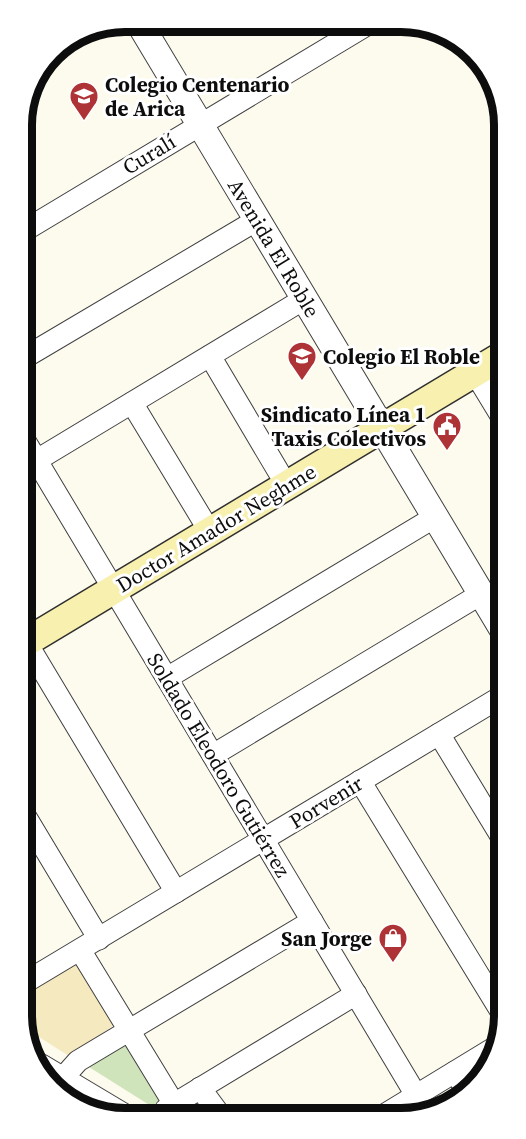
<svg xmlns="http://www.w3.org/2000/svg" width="526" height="1139" font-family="'Source Serif 4',serif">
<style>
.green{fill:#d0e4bb}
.sand{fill:#f4e9bf}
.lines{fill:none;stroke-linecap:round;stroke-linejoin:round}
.minor-casing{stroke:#404040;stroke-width:23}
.tertiary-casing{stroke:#404040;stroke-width:28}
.secondary-casing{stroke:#2f2f2f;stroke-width:31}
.minor{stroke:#fff;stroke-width:21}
.tertiary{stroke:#fff;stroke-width:26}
.secondary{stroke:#f7f0af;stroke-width:28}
.labels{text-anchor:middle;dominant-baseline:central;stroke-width:6;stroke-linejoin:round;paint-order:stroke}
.poi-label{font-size:21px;font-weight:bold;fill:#0d0d0d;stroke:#fff;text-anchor:start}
.street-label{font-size:21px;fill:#0d0d0d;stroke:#fff}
.rim{fill:none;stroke:#0d0d0d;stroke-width:8}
</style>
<rect width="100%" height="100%" fill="#fdfaee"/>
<g class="green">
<polygon points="124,1033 169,1102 159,1111 81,1062"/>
<polygon points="201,1098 214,1116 176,1116 176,1115"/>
</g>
<polygon class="sand" points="73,957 117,1023 69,1056 25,1028 24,986"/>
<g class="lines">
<g class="minor-casing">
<g id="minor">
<polyline points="22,232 370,23"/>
<polyline points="210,356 287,486"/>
<polyline points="22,359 257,220"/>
<polyline points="475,373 503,419"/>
<polyline points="132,403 210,532"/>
<polyline points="22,436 416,1095"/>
<polyline points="37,460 304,299"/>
<polyline points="23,637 176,892"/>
<polyline points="167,678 435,517"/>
<polyline points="439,734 504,841"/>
<polyline points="213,755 481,594"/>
<polyline points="360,781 505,1018"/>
<polyline points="24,814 99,939"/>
<polyline points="80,950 174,1104"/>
<polyline points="24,983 504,695"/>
<polyline points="455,1072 467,1091"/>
<polyline points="61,1080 78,1061 312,921"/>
<polyline points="200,1088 220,1115"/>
<polyline points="384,1115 494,1048"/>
<polyline points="164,1116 166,1109 356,994"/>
</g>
</g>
<g class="tertiary-casing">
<g id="tertiary">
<polyline points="138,21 503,630"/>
<polyline points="40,1067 122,1116"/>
</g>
</g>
<g class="secondary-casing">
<polyline id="secondary" points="23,644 502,356"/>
</g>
<use href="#minor" class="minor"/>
<use href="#tertiary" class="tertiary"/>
<use href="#secondary" class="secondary"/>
</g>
<defs>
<g id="school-pin" transform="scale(1.5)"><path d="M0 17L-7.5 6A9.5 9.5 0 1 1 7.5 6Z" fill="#ae3337" stroke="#fff"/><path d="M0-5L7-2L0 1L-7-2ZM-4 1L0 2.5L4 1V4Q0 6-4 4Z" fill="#fff"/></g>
<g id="civic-pin" transform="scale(1.5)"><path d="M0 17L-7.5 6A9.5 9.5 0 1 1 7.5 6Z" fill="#ae3337" stroke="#fff"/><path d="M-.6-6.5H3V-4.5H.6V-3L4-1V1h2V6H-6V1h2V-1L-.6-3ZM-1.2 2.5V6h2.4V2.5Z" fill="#fff"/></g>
<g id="shop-pin" transform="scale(1.5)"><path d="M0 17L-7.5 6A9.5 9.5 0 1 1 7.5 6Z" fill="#ae3337" stroke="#fff"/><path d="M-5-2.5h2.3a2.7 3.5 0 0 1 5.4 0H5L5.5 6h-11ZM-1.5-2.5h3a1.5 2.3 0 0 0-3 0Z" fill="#fff"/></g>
</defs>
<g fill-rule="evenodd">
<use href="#school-pin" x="84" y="96"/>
<use href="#school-pin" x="302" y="356"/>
<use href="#civic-pin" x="447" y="426"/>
<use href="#shop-pin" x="393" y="938"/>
</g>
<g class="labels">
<g class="poi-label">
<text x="105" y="84">Colegio Centenario<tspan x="105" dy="24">de Arica</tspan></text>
<text x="323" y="356">Colegio El Roble</text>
<text x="426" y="414" text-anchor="end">Sindicato Línea 1<tspan x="426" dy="24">Taxis Colectivos</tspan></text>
<text x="372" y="938" text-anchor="end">San Jorge</text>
</g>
<g class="street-label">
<text transform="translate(149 154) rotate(-31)">Curalí</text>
<text transform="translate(274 248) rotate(59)">Avenida El Roble</text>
<text transform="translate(216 528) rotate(-31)">Doctor Amador Neghme</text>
<text transform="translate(219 765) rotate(59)">Soldado Eleodoro Gutiérrez</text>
<text transform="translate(326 802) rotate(-31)">Porvenir</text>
</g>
</g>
<path d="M0 0H526V1139H0ZM125 32H401A93 93 0 0 1 494 125V1015A93 93 0 0 1 401 1108H125A93 93 0 0 1 32 1015V125A93 93 0 0 1 125 32Z" fill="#fff" fill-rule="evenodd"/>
<path class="rim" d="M125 32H401A93 93 0 0 1 494 125V1015A93 93 0 0 1 401 1108H125A93 93 0 0 1 32 1015V125A93 93 0 0 1 125 32Z"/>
</svg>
